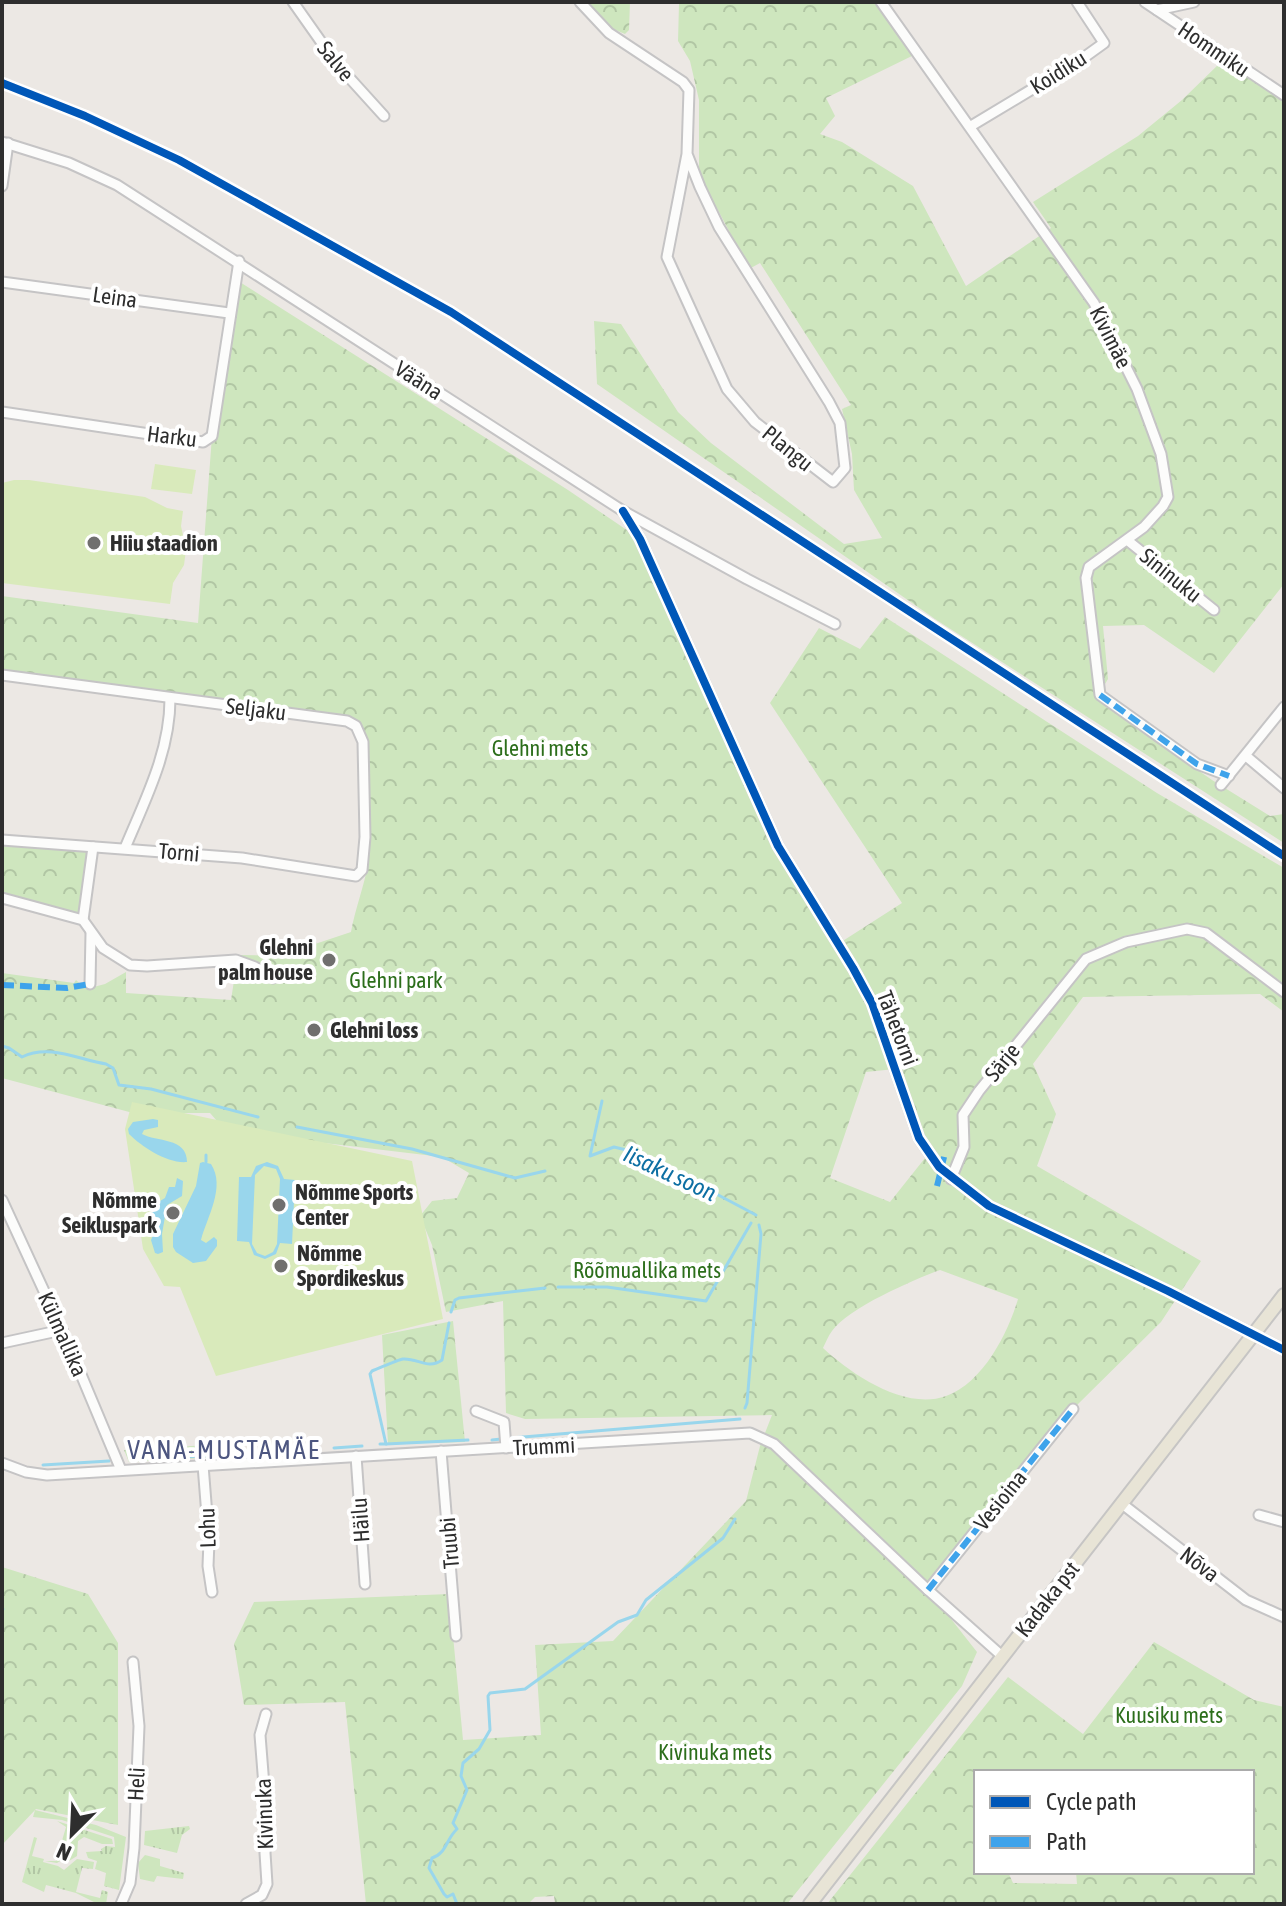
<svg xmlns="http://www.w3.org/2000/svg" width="1286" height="1906" font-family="'Asap Condensed',sans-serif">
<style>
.grass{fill:url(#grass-tufts)}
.forest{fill:url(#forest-crowns);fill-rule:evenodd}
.pitch{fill:#d9eabb}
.water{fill:#99d6ec;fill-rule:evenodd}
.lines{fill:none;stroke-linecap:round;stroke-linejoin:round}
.stream{stroke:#99d6ec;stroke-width:3}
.minor-casing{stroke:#c5c4c5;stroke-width:13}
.major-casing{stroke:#c6c5c4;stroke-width:16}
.minor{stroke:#fcfcfb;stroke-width:9}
.major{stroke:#e8e4d6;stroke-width:12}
.quiet{stroke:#3ea3eb;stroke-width:6;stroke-dasharray:12 6;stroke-linecap:butt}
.cycleway-casing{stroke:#fff;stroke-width:13}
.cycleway{stroke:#0057b8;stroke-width:8}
.poi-dot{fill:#706f6e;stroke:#fff;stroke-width:3}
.labels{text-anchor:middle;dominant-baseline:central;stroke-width:8;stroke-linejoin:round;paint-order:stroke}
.street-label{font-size:22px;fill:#2e2e2e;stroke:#fff}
.poi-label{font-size:22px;font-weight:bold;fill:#2e2e2e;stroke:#fff;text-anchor:start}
.park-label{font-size:22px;fill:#2c6e1b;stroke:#fff}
.water-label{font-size:24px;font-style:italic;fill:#0d6fa3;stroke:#fff}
.quarter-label{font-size:26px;letter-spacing:2px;fill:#4d5680;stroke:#fff}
</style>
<defs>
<pattern id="grass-tufts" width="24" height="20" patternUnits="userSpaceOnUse" patternTransform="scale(2)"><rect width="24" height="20" fill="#cee6be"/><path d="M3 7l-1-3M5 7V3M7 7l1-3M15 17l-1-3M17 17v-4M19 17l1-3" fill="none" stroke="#b1c6a4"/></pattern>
<pattern id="forest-crowns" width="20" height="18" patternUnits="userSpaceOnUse" patternTransform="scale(2)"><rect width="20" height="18" fill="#cee6be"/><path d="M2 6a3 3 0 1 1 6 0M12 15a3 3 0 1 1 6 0" fill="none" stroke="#b1c6a4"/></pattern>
</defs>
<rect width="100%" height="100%" fill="#ece8e4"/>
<g class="grass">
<polygon points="35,1810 96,1825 126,1837 119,1890 104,1886 106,1873 95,1869 97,1861 88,1858 86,1852 102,1851 101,1849 106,1846 115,1847 114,1837 62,1820 33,1817"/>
<polygon points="57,1821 112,1839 113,1844 102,1844 84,1837 78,1841 77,1856 69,1861 62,1860 57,1863 45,1861 56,1861 66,1827"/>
<polygon points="189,1826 190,1829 182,1835 177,1853 144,1845 145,1831"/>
<polygon points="34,1837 37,1838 32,1856 44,1859 43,1862 58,1866 64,1870 77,1859 94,1862 93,1869 82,1868 76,1892 100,1898 102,1890 108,1892 106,1904 98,1904 76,1893 46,1885 44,1892 22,1882"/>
<polygon points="145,1855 160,1859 160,1866 184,1873 183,1879 157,1876 154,1882 140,1879 138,1863"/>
</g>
<g class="forest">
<polygon points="585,2 874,2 914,55 826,98 835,116 820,134 842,142 913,186 966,286 1051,228 1033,202 1138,136 1182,100 1222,61 1284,101 1284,584 1214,673 1144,625 1103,626 1108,679 1096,699 1212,780 1270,816 1284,814 1284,843 938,621 597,384 594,321 621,324 678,412 711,443 844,544 882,538 854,490 852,454 842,409 851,405 760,263 749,269 699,174 699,100 690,61 678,41 679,4 630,2 629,30 625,34 613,29"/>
<path d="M235 279 568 490 640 539 777 846 838 944 902 903 770 703 819 628 860 649 885 617 1157 793 1284 868V1012L1260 994 1083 997 1033 1064 1056 1114 1037 1166 1201 1261 1161 1322 1073 1409 929 1591 977 1652 962 1686 787 1904H555L554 1896 535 1897 528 1904H366L345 1702 244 1705 234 1644 254 1602 449 1594 463 1740 541 1735 535 1645 613 1641 746 1501 760 1446 772 1415 525 1419 506 1413 503 1301 446 1312 432 1245 420 1216 432 1201 457 1198 469 1173 442 1157 282 1138 231 1137 210 1113H133L2 1078V973L74 983 76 980 86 989 105 984 126 972V993L231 1000 238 955 297 956 315 944 351 932C355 909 364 887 368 864 372 836 367 752 356 726L2 675V596L198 623 212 436ZM895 1069 929 1153 890 1202 830 1178 866 1072ZM940 1270 1018 1299C1008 1333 983 1383 946 1396 905 1411 851 1374 823 1348 826 1342 828 1336 832 1331 848 1308 913 1280 940 1270Z"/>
<polygon points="2,843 90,849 80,914 2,896"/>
<polygon points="453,1321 465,1442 388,1444 382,1335"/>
<polygon points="242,1443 243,1456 129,1462 124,1450"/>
<polygon points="2,1567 88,1594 118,1643 118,1825 36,1809 2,1845"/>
<path d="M1154 1642 1254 1700 1284 1707V1904H827L1008 1677 1083 1734ZM976 1772H1252V1872H1076L1077 1884 1013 1883 1008 1872H976Z"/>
</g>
<g class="pitch">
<polygon points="155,464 196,470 192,494 151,489"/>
<polygon points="14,480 29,480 145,497 167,508 183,511 181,526 186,550 184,565 173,583 170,604 2,583 2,483"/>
<polygon points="132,1102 412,1161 443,1319 216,1376 180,1287 164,1286 143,1249 125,1129"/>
</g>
<g class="water">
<path d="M153 1119 158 1120V1127L144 1130 142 1134C156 1142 187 1137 187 1162 168 1164 142 1147 129 1134L128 1129 133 1122Z"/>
<path d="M203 1162 211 1164C226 1187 207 1217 201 1240L206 1243 214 1237 217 1240V1246L206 1261 193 1263 176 1252 173 1247V1234L196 1186 200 1163Z"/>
<path d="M267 1162 278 1166 284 1179 295 1180 292 1244 280 1243 276 1254 265 1259 254 1255 249 1242 237 1241 239 1177H251L256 1166ZM264 1166 276 1169 280 1179 277 1244 273 1252 265 1256 257 1253 252 1244 255 1175Z"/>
<polygon points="177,1178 183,1181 182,1196 167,1205 162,1234 163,1252 158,1254 155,1253 151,1240 156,1228 152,1213 155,1204 165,1198 169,1187 175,1187"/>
</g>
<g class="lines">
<g class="stream">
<path d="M2 1046 9 1048 22 1057C49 1044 77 1059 106 1064L113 1068 119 1085 151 1089 258 1117"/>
<polyline points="602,1101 590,1156 614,1147 639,1153 756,1215"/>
<polyline points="297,1127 412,1149 515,1178 545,1171"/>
<polyline points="206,1162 206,1155"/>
<polyline points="558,1287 607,1287 706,1301 751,1223"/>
<polyline points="451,1312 455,1300 459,1298 545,1288"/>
<polyline points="745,1408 747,1403 761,1234 759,1225"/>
<polyline points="511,1438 740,1419"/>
<polyline points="492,1440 501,1439"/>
<path d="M380 1444H386L370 1374 372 1371C380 1368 397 1360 403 1359 418 1358 428 1370 442 1360L449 1323"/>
<polyline points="386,1444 468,1440"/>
<polyline points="334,1448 362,1446"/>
<polyline points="307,1449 319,1448"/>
<polyline points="270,1452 292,1450"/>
<polyline points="256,1453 261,1453"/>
<polyline points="134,1459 246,1454"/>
<polyline points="43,1465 109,1461"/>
<polyline points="2,1609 3,1609"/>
<path d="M457 1904 453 1894 447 1897 444 1894 429 1868 432 1858C447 1853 446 1839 457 1829L453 1823 467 1790 461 1776 463 1763 479 1749 490 1730 488 1696 490 1693 525 1689 618 1622 637 1615 646 1600 723 1538 735 1519"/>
</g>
<g class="minor-casing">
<g id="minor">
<polyline points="293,2 336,63 384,116"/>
<polyline points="580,2 609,33 683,82 689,90 687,154 700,187 719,227 829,402 840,423 845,468 833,482 755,422 727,389 667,257 687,154"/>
<polyline points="881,2 1094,303 1137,389 1161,454 1168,497 1163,506 1144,527 1089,567 1086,578 1100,695 1197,764 1229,776"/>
<polyline points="1145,2 1284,95"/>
<polyline points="1157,10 1194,2"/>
<polyline points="971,126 1079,61 1104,43 1077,2"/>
<polyline points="2,142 69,163 117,185 623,511 747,579 835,624"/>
<polyline points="2,186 8,143"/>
<polyline points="2,282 229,313"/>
<polyline points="2,412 203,442 212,436 239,261"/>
<polyline points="623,511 640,539 778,846 853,968 872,1003 919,1138 939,1167 989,1206 1168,1291 1284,1350"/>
<polyline points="1127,540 1214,610"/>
<polyline points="2,675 347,721 356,726 363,742 365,837 362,870 356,876 242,858 2,840"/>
<polyline points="1246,756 1284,788"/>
<polyline points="1221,785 1284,707"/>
<path d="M125 848C145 800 170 752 170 699"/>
<polyline points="2,898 83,920 103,948 130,965 147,966 236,960 255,967 273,978"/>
<polyline points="83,920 93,847"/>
<polyline points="90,984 91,933"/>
<polyline points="951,1179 964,1147 963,1115 979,1091 1086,959 1126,942 1187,929 1206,933 1284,992"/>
<polyline points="2,1200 67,1341 121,1470"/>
<polyline points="2,1343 62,1330"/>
<polyline points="476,1411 504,1422 506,1448"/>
<polyline points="441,1451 456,1636"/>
<polyline points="356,1456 365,1584"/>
<polyline points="2,1463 26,1472 47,1475 750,1433 774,1444 928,1590 1002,1656"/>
<polyline points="203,1465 209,1541 208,1566 212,1592"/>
<polyline points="1121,1503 1246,1600 1284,1617"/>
<polyline points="1259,1515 1284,1522"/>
<polyline points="928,1590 1073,1409"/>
<polyline points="121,1904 130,1883 134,1848 139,1726 133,1662"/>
<polyline points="246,1904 262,1895 267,1884 265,1853 267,1824 260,1735 266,1714"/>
</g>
</g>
<g class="major-casing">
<polyline id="major" points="810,1904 1284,1295"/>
</g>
<use href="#minor" class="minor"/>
<use href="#major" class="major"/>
<g class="quiet">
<polyline points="1100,695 1197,764 1229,776"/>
<polyline points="2,985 67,988 90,984"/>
<polyline points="937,1186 945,1153"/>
<polyline points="928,1590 1073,1409"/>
</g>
<g class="cycleway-casing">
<g id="cycleway">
<polyline points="2,83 85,116 179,160 451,312 1284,856"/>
<polyline points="623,511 640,539 778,846 853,968 872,1003 919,1138 939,1167 989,1206 1168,1291 1284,1350"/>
</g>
</g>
<use href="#cycleway" class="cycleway"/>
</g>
<g class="poi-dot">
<circle cx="94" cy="543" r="8"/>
<circle cx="329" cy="960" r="8"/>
<circle cx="314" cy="1030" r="8"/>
<circle cx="279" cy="1205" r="8"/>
<circle cx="173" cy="1213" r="8"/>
<circle cx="281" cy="1266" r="8"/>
</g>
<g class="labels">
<g class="street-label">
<text transform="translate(1214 49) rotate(34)">Hommiku</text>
<text transform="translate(336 61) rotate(51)">Salve</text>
<text transform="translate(1058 72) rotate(-32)">Koidiku</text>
<text transform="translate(115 297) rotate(8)">Leina</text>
<text transform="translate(1111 337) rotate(63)">Kivimäe</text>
<text transform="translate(419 380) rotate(33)">Vääna</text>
<text transform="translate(172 436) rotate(7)">Harku</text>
<text transform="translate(788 448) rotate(39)">Plangu</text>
<text transform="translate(1171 575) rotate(39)">Sininuku</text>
<text transform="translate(256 709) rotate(7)">Seljaku</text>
<text transform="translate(179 852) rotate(5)">Torni</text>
<text transform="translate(898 1028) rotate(69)">Tähetorni</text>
<text transform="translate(1002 1062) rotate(-51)">Särje</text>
<text transform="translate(63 1334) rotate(66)">Külmallika</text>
<text transform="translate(544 1446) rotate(-3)">Trummi</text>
<text transform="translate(1000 1500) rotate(-51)">Vesioina</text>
<text transform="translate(360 1520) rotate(-94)">Häilu</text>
<text transform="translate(207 1528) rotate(-92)">Lohu</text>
<text transform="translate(449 1543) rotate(-95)">Truubi</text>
<text transform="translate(1200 1564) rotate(37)">Nõva</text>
<text transform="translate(1047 1599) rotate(-52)">Kadaka pst</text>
<text transform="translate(136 1784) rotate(-87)">Heli</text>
<text transform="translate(264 1814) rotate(-92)">Kivinuka</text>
</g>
<g class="poi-label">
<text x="110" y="543">Hiiu staadion</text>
<text x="313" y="947" text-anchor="end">Glehni<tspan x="313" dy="25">palm house</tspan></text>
<text x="330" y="1030">Glehni loss</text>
<text x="295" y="1192">Nõmme Sports<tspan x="295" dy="25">Center</tspan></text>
<text x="157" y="1200" text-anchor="end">Nõmme<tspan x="157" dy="25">Seikluspark</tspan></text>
<text x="297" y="1253">Nõmme<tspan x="297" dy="25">Spordikeskus</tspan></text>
</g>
<g class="park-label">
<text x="540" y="748">Glehni mets</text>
<text x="396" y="980">Glehni park</text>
<text x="647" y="1270">Rõõmuallika mets</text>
<text x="1169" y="1715">Kuusiku mets</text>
<text x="715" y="1752">Kivinuka mets</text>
</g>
<g class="water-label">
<text transform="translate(670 1173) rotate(25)">Iisaku soon</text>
</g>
<g class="quarter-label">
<text x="224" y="1450">VANA-MUSTAMÄE</text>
</g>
</g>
<rect width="1286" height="1906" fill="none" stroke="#2e2e2e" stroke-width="8"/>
<rect x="974" y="1770" width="280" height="104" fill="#ffffff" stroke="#ababab" stroke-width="2"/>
<rect x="990" y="1796" width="40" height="12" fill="#0057b8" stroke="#ababab" stroke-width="2"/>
<text x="1046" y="1810" font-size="24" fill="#2e2e2e">Cycle path</text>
<rect x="990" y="1836" width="40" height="12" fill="#3ea3eb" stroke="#ababab" stroke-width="2"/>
<text x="1046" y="1850" font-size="24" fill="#2e2e2e">Path</text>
<g transform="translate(72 1834) rotate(204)" stroke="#ffffff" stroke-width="6" paint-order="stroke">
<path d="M0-6L14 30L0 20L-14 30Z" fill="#2e2e2e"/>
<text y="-12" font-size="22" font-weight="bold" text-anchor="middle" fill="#2e2e2e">N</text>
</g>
</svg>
